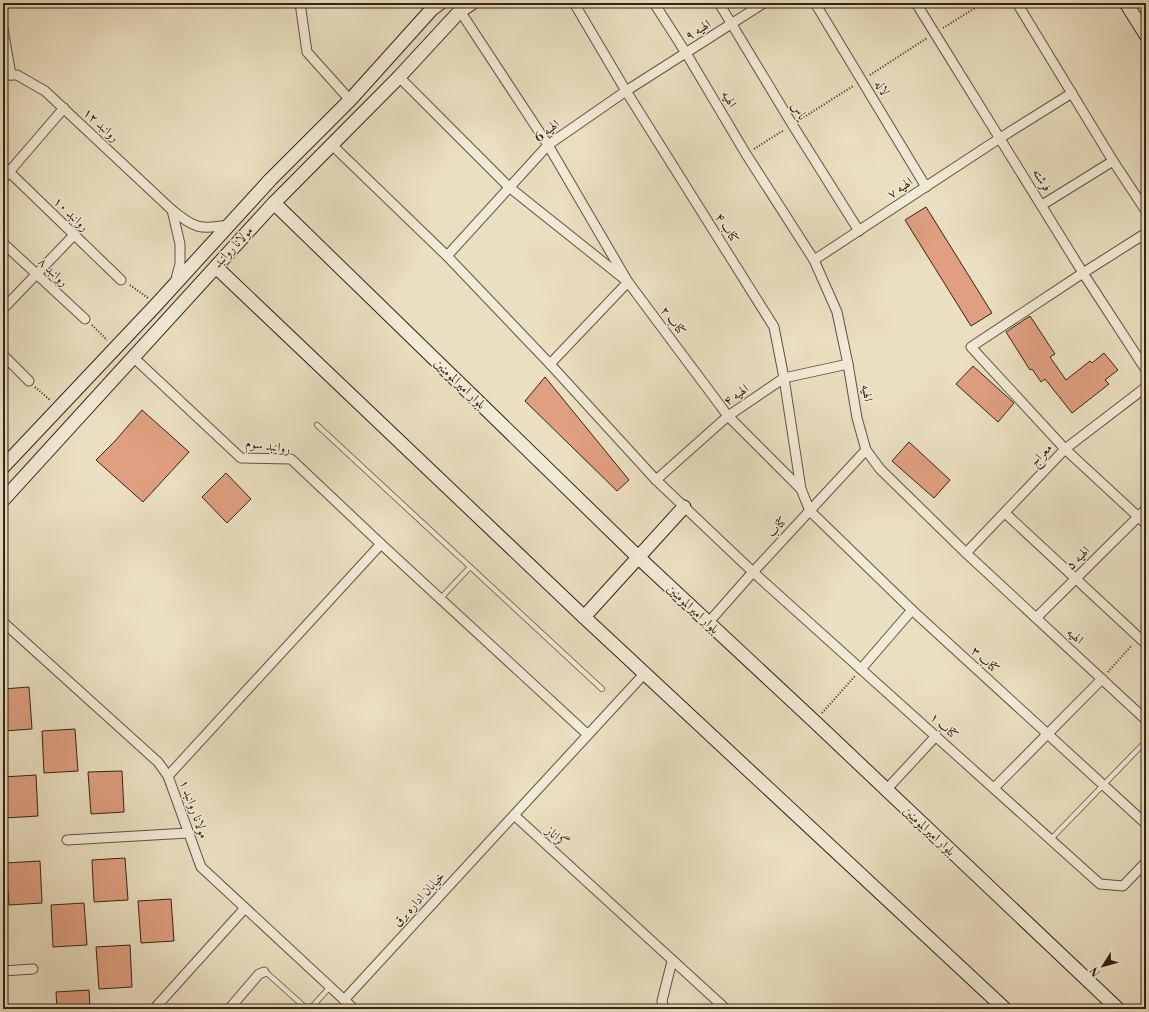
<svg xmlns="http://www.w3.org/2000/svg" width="1149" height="1012" font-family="'Libre Bodoni',Amiri,serif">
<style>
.building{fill:#df9f80;stroke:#342315}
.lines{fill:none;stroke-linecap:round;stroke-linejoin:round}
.lane-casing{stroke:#625240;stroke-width:6}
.street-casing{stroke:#625240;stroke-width:11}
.secondary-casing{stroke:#342315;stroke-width:15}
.path{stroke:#342315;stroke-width:2;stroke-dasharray:1 2;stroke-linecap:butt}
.lane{stroke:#f1ead6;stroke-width:4.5}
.street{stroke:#f1ead6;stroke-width:9}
.secondary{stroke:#f1ead6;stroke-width:13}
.labels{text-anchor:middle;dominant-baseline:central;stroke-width:3;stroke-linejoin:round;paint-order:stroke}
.street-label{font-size:13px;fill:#342315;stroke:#f1ead6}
</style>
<rect width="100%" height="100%" fill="#eadfc0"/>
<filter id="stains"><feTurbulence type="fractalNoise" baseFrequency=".005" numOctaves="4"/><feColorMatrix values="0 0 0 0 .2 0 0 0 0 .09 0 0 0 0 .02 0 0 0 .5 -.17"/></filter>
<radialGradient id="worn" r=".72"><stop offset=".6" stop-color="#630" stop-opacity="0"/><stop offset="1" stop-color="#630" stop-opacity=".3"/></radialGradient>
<g class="building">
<polygon points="926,207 992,313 971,326 905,220"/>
<polygon points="1030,316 1055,354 1050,357 1066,380 1090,361 1092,363 1104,353 1118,370 1105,380 1109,384 1072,413 1045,379 1041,382 1032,369 1030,370 1006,332"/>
<polygon points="973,366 1014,403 998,422 956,384"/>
<polygon points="545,377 629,480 617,491 525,401"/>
<polygon points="142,410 189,452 143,502 96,460 115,441"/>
<polygon points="909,442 950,480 934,498 892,461"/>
<polygon points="226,473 251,499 227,523 202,497"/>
<polygon points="29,687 32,729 3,731 3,689"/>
<polygon points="75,729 78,771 44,773 42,731"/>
<polygon points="122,771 124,812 91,814 88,772"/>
<polygon points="36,775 38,816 5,818 3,777"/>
<polygon points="125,858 128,900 94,902 92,860"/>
<polygon points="40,861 42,903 9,905 6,863"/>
<polygon points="171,899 174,941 141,943 138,901"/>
<polygon points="84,903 87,945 53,947 51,905"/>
<polygon points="130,945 132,987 99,989 96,947"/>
<polygon points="89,990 90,1009 57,1009 56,992"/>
</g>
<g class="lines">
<g class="lane-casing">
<g id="lane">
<polyline points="317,425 602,689"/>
<polyline points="440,599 470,567"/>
<polyline points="1051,839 1146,741"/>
<polyline points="264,972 268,974 307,1009"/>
<polyline points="310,1009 330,987"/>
<polyline points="431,1009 433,1007"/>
</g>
</g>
<g class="street-casing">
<g id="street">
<polyline points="300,3 307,52 350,100"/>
<polyline points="574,3 626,91 774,327 784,378 801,489 810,511 912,610 1146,824"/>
<polyline points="654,3 686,53 746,154 814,260 837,312 848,364 857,418 866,450 880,469 966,553 1146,720"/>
<polyline points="719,3 792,124 859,231"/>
<polyline points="815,3 926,187"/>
<polyline points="916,3 1083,273 1146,370"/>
<polyline points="1017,3 1113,161 1146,211"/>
<polyline points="460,11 548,145 628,282 550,364"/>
<polyline points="3,29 11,75"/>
<path d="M3 75H17L45 91 172 210C194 228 200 230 228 225"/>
<polyline points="399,77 509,187 628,282 728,416 801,489"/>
<polyline points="332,145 447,256 550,364 656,480 753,572 1100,884 1123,886 1146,862"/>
<polyline points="3,166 121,280"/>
<polyline points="3,179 64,108"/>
<polyline points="1042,205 1113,161"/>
<polyline points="172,210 180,244 180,264 175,283"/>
<polyline points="1146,233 1083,273 971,347 1065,449 1146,524"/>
<polyline points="3,243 85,319"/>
<polyline points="447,256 548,145 626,91 764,3"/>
<polyline points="814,260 1000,138 1072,93"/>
<polyline points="3,309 74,235"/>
<polyline points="3,355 29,381"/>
<polyline points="133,357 241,458 291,459 381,544 587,734"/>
<polyline points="656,480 728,416 784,378 848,364"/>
<polyline points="1005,513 1146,644"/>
<polyline points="966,553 1065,449 1146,387"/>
<polyline points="1036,618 1146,509"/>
<polyline points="3,622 158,762 168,776 201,867 354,1009"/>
<polyline points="708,623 753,572 866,450"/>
<polyline points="861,669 912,610"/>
<polyline points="645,673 514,815 726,1009"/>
<polyline points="168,776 381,544"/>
<polyline points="994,788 1102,679"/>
<polyline points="886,790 936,736"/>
<polyline points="67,840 188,833"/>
<polyline points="3,971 33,969"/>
<polyline points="344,1000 514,815"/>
<polyline points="154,1009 245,908"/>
<polyline points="229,1009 259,974 264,972"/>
<polyline points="664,1009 662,1001 672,961"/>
</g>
</g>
<g class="secondary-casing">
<g id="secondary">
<polyline points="1126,3 1146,35"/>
<polyline points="274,203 639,558 814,721 1118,1009"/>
<polyline points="216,267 584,617 1005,1009"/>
<polyline points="3,467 156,305 270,180 350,100 432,9 440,3"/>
<polyline points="3,500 274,203 399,77 460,11 472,3"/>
<polyline points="584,617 684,507"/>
</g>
</g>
<g class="path">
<polyline points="943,28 983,3"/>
<polyline points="870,75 927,38"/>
<polyline points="801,119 853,86"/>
<polyline points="754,149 784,130"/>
<polyline points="130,285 148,298"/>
<polyline points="92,325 107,340"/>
<polyline points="35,387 50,400"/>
<polyline points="1108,672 1132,645"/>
<polyline points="822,713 855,676"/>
</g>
<use href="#lane" class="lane"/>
<use href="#street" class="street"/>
<use href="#secondary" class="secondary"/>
</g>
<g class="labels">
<g class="street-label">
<text transform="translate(698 30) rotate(-32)">الهیه ۹</text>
<text transform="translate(882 88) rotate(59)">لاله</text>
<text transform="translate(729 99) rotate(59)">الهیه</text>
<text transform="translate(799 111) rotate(59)">یاس</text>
<text transform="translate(101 125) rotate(43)">روانبد ۱۲</text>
<text transform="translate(547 131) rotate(-39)">الهیه 6</text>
<text transform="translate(1042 180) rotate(58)">فرشته</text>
<text transform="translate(900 188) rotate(-34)">الهیه ۷</text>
<text transform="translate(71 214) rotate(44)">روانبد ۱۰</text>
<text transform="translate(727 228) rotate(58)">کتاب ۴</text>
<text transform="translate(233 247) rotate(-47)">مولانا روانبد</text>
<text transform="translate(53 272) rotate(43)">روانبد ۸</text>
<text transform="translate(673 321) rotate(53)">کتاب ۲</text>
<text transform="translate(460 384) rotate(44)">بلوار امیرالمومنین</text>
<text transform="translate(867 393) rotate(80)">الهیه</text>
<text transform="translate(736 395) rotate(-34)">الهیه ۴</text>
<text transform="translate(268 446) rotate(8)">روانبد سوم</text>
<text transform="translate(1041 455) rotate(-47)">معراج</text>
<text transform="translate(777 527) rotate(-47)">کتاب</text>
<text transform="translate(1078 558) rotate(-45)">الهیه ۵</text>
<text transform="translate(693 609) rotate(43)">بلوار امیرالمومنین</text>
<text transform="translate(1075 636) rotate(43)">الهیه</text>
<text transform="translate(985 660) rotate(42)">کتاب ۳</text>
<text transform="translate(944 726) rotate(42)">کتاب ۱</text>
<text transform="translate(194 809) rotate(70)">مولانا روانبد ۱</text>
<text transform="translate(929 831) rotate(43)">بلوار امیرالمومنین</text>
<text transform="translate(557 837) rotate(42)">گراناز</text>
<text transform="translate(419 899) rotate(-47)">خیابان اداره برق</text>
</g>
</g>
<rect width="1149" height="1012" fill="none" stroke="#eadfc0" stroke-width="16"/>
<rect x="4" y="4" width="1141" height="1004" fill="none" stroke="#342315" stroke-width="2"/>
<rect x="8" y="8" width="1133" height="996" fill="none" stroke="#342315"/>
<g transform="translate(1103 966) rotate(233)" stroke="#f1ead6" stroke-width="3" paint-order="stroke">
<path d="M0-3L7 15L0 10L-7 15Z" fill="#342315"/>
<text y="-6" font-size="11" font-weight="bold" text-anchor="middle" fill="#342315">N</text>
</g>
<rect width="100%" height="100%" filter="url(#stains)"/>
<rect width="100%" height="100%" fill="url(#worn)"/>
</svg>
